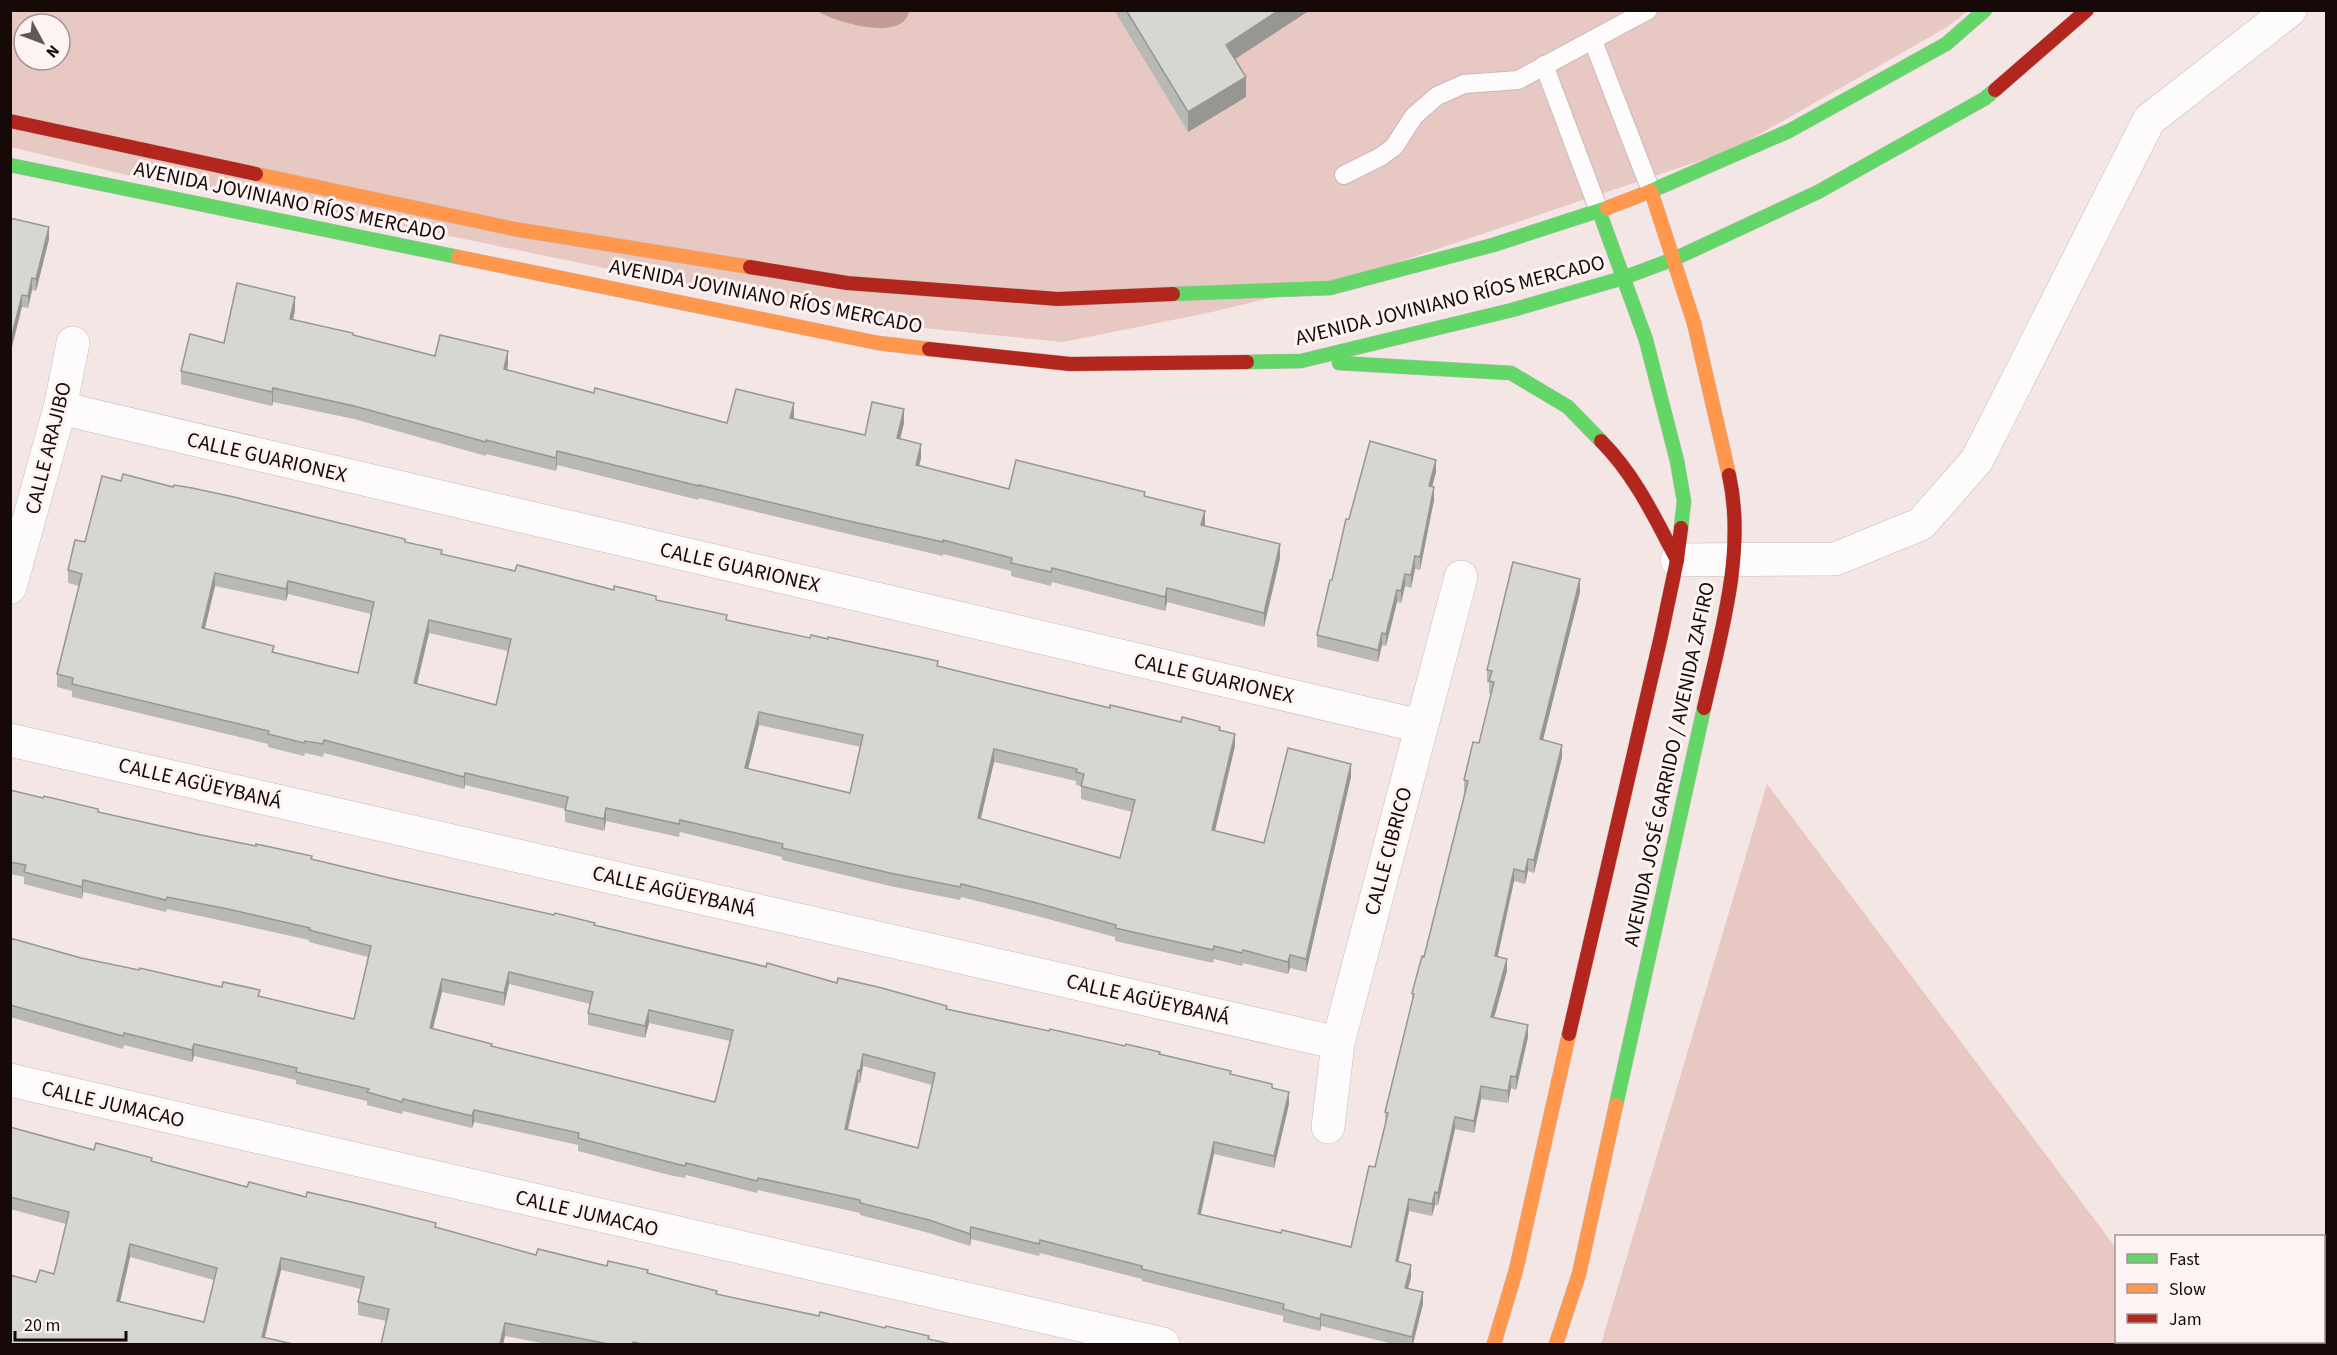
<svg xmlns="http://www.w3.org/2000/svg" width="2337" height="1355" font-family="'Source Sans 3',sans-serif">
<style>
.green{fill:#e7c8c2;fill-rule:evenodd}
.water{fill:#c49c96}
.lines{fill:none;stroke-linecap:round;stroke-linejoin:round}
.lane-casing{stroke:#c7b9b7;stroke-width:20}
.street-casing{stroke:#c7b9b7;stroke-width:34}
.fast-casing{stroke:#c7b9b7;stroke-width:15}
.slow-casing{stroke:#c7b9b7;stroke-width:15}
.jam-casing{stroke:#c7b9b7;stroke-width:15}
.lane{stroke:#fdfbfb;stroke-width:18}
.street{stroke:#fdfbfb;stroke-width:33}
.fast{stroke:#63d668;stroke-width:14}
.slow{stroke:#ff974d;stroke-width:14}
.jam{stroke:#b3261e;stroke-width:14}
.wall{fill:#b8b9b5;fill-rule:evenodd}
.shaded-wall{fill:#969693}
.building{fill:#d6d7d2;stroke:#969693;stroke-width:1.5;fill-rule:evenodd}
.labels{text-anchor:middle;dominant-baseline:central;stroke-width:6;stroke-linejoin:round;paint-order:stroke}
.street-label{font-size:21px;fill:#160907;stroke:#fcf3f2}
</style>
<rect width="100%" height="100%" fill="#f4e6e4"/>
<g class="green">
<path d="M11 11H1968L1947 27 1732 150 1345 280 1212 312 1063 342 865 322 266 198 164 184 11 147ZM24 24H60V60H24Z"/>
<polygon points="1767,784 2116,1248 2116,1342 2187,1342 2189,1344 1601,1344"/>
</g>
<path class="water" d="M817 11 908 10 909 11C904 43 835 22 817 11Z"/>
<g class="lines">
<g class="lane-casing">
<g id="lane">
<polyline points="1593,41 1651,191"/>
<polyline points="1544,65 1599,211"/>
<polyline points="1344,175 1380,157 1394,147 1414,116 1437,96 1464,84 1518,80 1648,10"/>
</g>
</g>
<g class="street-casing">
<g id="street">
<polyline points="60,408 1420,726"/>
<polyline points="1677,560 1835,559 1921,524 1977,460 2149,120 2290,10"/>
<polyline points="10,587 60,408 73,343"/>
<polyline points="10,740 1338,1043"/>
<polyline points="10,1080 1163,1344"/>
<polyline points="1328,1127 1338,1043 1461,577"/>
</g>
</g>
<g class="fast-casing">
<g id="fast">
<polyline points="10,165 458,257"/>
<polyline points="1651,191 1789,131 1946,44 1985,10"/>
<polyline points="1599,211 1646,340 1677,461 1684,501 1681,528"/>
<polyline points="1674,259 1818,192 1984,99 1995,90"/>
<polyline points="1173,294 1330,288 1493,245 1607,208"/>
<polyline points="1247,362 1301,361 1512,310 1623,278 1674,259"/>
<polyline points="1339,363 1511,373 1568,407 1601,441"/>
<polyline points="1616,1105 1704,708"/>
</g>
</g>
<g class="slow-casing">
<g id="slow">
<polyline points="256,174 514,229 750,267"/>
<polyline points="1607,208 1651,191 1694,323 1729,475"/>
<polyline points="458,257 878,343 929,349"/>
<polyline points="1494,1344 1516,1270 1569,1034"/>
<polyline points="1556,1344 1579,1274 1616,1105"/>
</g>
</g>
<g class="jam-casing">
<g id="jam">
<polyline points="1995,90 2087,10"/>
<polyline points="10,121 256,174"/>
<polyline points="750,267 847,283 1058,299 1173,294"/>
<polyline points="929,349 1070,364 1247,362"/>
<path d="M1601 441C1635 475 1655 518 1677 560"/>
<path d="M1704 708C1721 633 1746 551 1729 475"/>
<polyline points="1569,1034 1661,636 1677,560 1681,528"/>
</g>
</g>
<use href="#lane" class="lane"/>
<use href="#street" class="street"/>
<use href="#fast" class="fast"/>
<use href="#slow" class="slow"/>
<use href="#jam" class="jam"/>
</g>
<g class="wall">
<polygon points="1114,10 1310,10 1235,59 1246,97 1188,132"/>
<polygon points="10,218 49,239 36,291 32,290 28,308 22,307"/>
<polygon points="295,310 293,320 435,356 508,365 507,370 594,393 727,423 794,417 793,419 865,435 904,423 900,439 921,458 919,466 1009,489 1145,496 1205,526 1280,558 1264,627 1167,602 1165,611 1052,582 1051,586 1011,576 1011,571 943,554 943,556 840,532 699,498 699,500 557,465 556,471 486,454 486,456 354,419 273,402 272,406 181,384 181,371 224,343"/>
<polygon points="1436,472 1432,487 1434,500 1420,570 1415,569 1411,588 1405,586 1401,603 1397,602 1386,646 1382,645 1378,662 1317,647 1317,635 1349,519"/>
<path d="M121 481 405 542 442 554 515 571 656 600 727 620 938 666 1110 708 1220 730 1235 746 1215 831 1264 843 1351 777 1306 972 1290 968 1288 974 1243 963 1242 966 1214 959 1213 963 1115 941V937L1033 915 961 897 960 900 890 886 782 860V857L680 832 679 837 606 821 604 831 565 822V809L465 785 464 789 324 753 323 757 305 753 304 756 268 747V744L72 697V691L57 687V674L79 586 68 583V570ZM215 586 286 601 288 594 371 614 358 673 274 652 204 629ZM429 633 508 651 496 705 417 684ZM759 725 861 747 850 793 748 769ZM994 762 1076 781V785L1081 786V799L1132 812 1120 858 980 819Z"/>
<path d="M1580 592 1543 740 1562 757 1534 873 1528 871 1525 884 1514 881 1498 956 1507 971 1494 1017 1528 1037 1516 1090 1511 1088 1508 1103 1481 1099 1474 1133 1455 1129 1438 1205H1435L1432 1216 1409 1211 1398 1262 1411 1277 1408 1288 1423 1304 1413 1344H1393L1321 1326 1320 1331 1283 1322V1316L1142 1281V1279L1040 1253 1039 1256 971 1239 970 1246 929 1233 860 1215V1213L758 1190 757 1193 686 1175 685 1178 669 1175 578 1151V1145L474 1122 472 1128 403 1111 402 1114 367 1105V1101L296 1084V1080L194 1056 192 1062 124 1045 123 1049 10 1017V938L81 958 260 997 354 1019 368 957 309 942V940L228 922 167 909 166 912 83 892 82 899 24 884V877L10 874V790L98 812 201 835 312 859 394 879 595 925 947 1009 1160 1055 1231 1074 1272 1088 1289 1104 1274 1168 1214 1154 1201 1214 1281 1233 1351 1247 1375 1167 1385 1124V1112L1412 1002V993L1424 957 1465 793 1464 792V780L1479 743 1491 694 1489 693V683L1487 682V670ZM509 984 590 1004 588 1013V1025L645 1038 649 1023 730 1041 715 1102 492 1046 433 1028 442 992 504 1006ZM863 1066 932 1085 918 1148 848 1130 858 1083H860Z"/>
<path d="M10 1127 94 1150 152 1161 247 1187 306 1197 436 1227 536 1255 607 1266 648 1273 717 1294 951 1344H546L505 1336 503 1344H381L386 1321 358 1315V1302L361 1289 281 1270 265 1337 36 1282 54 1274 66 1224 10 1209ZM130 1257 214 1280 204 1322 120 1302Z"/>
</g>
<g class="shaded-wall">
<polygon points="1279,10 1310,10 1226,65 1226,45"/>
<polygon points="1246,77 1246,97 1188,132 1188,112"/>
<polygon points="49,227 49,239 36,291 36,279"/>
<polygon points="32,278 32,290 28,308 28,296"/>
<polygon points="22,295 22,307 10,355 10,343"/>
<polygon points="295,297 295,310 290,333 290,319"/>
<polygon points="508,351 508,365 504,383 504,369"/>
<polygon points="273,388 273,402 272,406 272,392"/>
<polygon points="794,403 794,417 790,432 790,418"/>
<polygon points="904,409 904,423 897,452 897,438"/>
<polygon points="921,444 921,458 916,479 916,465"/>
<polygon points="557,451 557,465 556,471 556,458"/>
<polygon points="1436,460 1436,472 1429,498 1429,486"/>
<polygon points="1434,487 1434,500 1420,570 1420,557"/>
<polygon points="1205,511 1205,525 1201,539 1201,525"/>
<polygon points="1280,544 1280,558 1264,627 1264,613"/>
<polygon points="1415,556 1415,569 1411,588 1411,575"/>
<polygon points="215,573 215,586 202,641 202,628"/>
<polygon points="1405,574 1405,586 1401,603 1401,591"/>
<polygon points="1580,579 1580,592 1540,752 1540,739"/>
<polygon points="288,581 288,594 286,601 286,589"/>
<polygon points="1167,588 1167,602 1165,611 1165,597"/>
<polygon points="1397,590 1397,602 1386,646 1386,634"/>
<polygon points="429,620 429,633 414,696 414,683"/>
<polygon points="1382,633 1382,645 1378,662 1378,650"/>
<polygon points="759,712 759,725 745,781 745,768"/>
<polygon points="1235,734 1235,746 1212,843 1212,830"/>
<polygon points="1562,745 1562,757 1534,873 1534,860"/>
<polygon points="994,749 994,762 978,831 978,818"/>
<polygon points="1351,764 1351,777 1306,972 1306,959"/>
<polygon points="465,773 465,785 464,789 464,777"/>
<polygon points="606,808 606,821 604,831 604,819"/>
<polygon points="1528,859 1528,871 1525,884 1525,872"/>
<polygon points="1514,869 1514,881 1495,968 1495,956"/>
<polygon points="83,880 83,892 82,899 82,887"/>
<polygon points="1290,955 1290,968 1288,974 1288,962"/>
<polygon points="1507,959 1507,971 1491,1029 1491,1017"/>
<polygon points="509,972 509,984 504,1006 504,993"/>
<polygon points="442,979 442,992 430,1040 430,1028"/>
<polygon points="649,1010 649,1023 645,1038 645,1026"/>
<polygon points="1528,1025 1528,1037 1516,1090 1516,1077"/>
<polygon points="194,1044 194,1056 192,1062 192,1050"/>
<polygon points="863,1054 863,1066 860,1083 860,1071"/>
<polygon points="858,1070 858,1083 845,1141 845,1129"/>
<polygon points="1511,1076 1511,1088 1508,1103 1508,1091"/>
<polygon points="1481,1086 1481,1099 1474,1133 1474,1121"/>
<polygon points="1289,1092 1289,1104 1274,1168 1274,1156"/>
<polygon points="474,1110 474,1122 472,1128 472,1116"/>
<polygon points="1455,1117 1455,1129 1438,1205 1438,1193"/>
<polygon points="1214,1142 1214,1154 1198,1226 1198,1214"/>
<polygon points="1435,1192 1435,1205 1432,1216 1432,1204"/>
<polygon points="1409,1199 1409,1211 1396,1273 1396,1261"/>
<polygon points="971,1227 971,1239 970,1246 970,1234"/>
<polygon points="130,1244 130,1257 117,1314 117,1301"/>
<polygon points="281,1258 281,1270 263,1344 262,1337"/>
<polygon points="1411,1265 1411,1277 1405,1300 1405,1288"/>
<polygon points="1423,1292 1423,1304 1413,1344 1412,1344 1412,1337"/>
<polygon points="1321,1314 1321,1326 1320,1331 1320,1319"/>
<polygon points="505,1323 505,1336 503,1344 500,1344"/>
</g>
<g class="building">
<polygon points="1126,10 1279,10 1226,45 1246,77 1188,112"/>
<polygon points="10,218 49,227 36,279 32,278 28,296 22,295 10,343"/>
<polygon points="237,283 295,297 290,319 353,333 353,335 435,356 440,335 508,351 504,369 594,393 595,388 727,423 736,389 794,403 790,418 865,435 872,402 904,409 897,438 921,444 916,465 1009,489 1016,460 1145,492 1144,496 1205,511 1201,525 1280,544 1264,613 1167,588 1165,597 1052,568 1051,572 1011,563 1012,558 943,540 943,542 840,519 699,485 699,486 557,451 556,458 486,440 486,442 354,406 273,388 272,392 181,371 190,334 224,343"/>
<polygon points="1370,441 1436,460 1429,486 1434,487 1420,557 1415,556 1411,575 1405,574 1401,591 1397,590 1386,634 1382,633 1378,650 1317,635 1330,580 1332,580 1346,519 1349,519"/>
<path d="M123 474 173 487 174 485 192 488 234 497 405 539V542L442 550 441 554 515 571 517 565 614 590V586L656 596V600L727 615 726 620 810 638 811 635 828 639V637L938 661 937 666 1110 708V705L1181 722 1182 717 1220 727 1219 730 1235 734 1212 830 1264 843 1288 748 1351 764 1306 959 1290 955 1288 962 1243 950 1242 953 1214 946 1213 950 1115 928 1116 925 1033 902 961 884 960 887 890 873 782 848 783 844 680 820 679 824 606 808 604 819 565 810 568 797 465 773 464 777 324 740 323 744 305 741 304 743 268 734 269 731 72 684 73 678 57 674 82 574 68 570 75 540 85 542 102 476 121 481ZM215 573 286 589 288 581 374 602 358 673 272 652 274 646 202 628ZM429 620 511 639 496 705 414 683ZM759 712 863 735 850 793 745 768ZM994 749 1077 769 1076 772 1084 774 1081 786 1135 800 1120 858 978 818Z"/>
<path d="M1513 562 1580 579 1540 739 1562 745 1534 860 1528 859 1525 872 1514 869 1495 956 1507 959 1491 1017 1528 1025 1516 1077 1511 1076 1508 1091 1481 1086 1474 1121 1455 1117 1438 1193 1435 1192 1432 1204 1409 1199 1396 1261 1411 1265 1405 1288 1423 1292 1412 1337 1321 1314 1320 1319 1283 1309 1284 1304 1142 1269V1266L1040 1240 1039 1244 971 1227 970 1234 929 1220 860 1203V1200L758 1178 757 1181 686 1163 685 1166 669 1162 578 1138 579 1133 474 1110 472 1116 403 1099 402 1102 367 1092 369 1089 296 1072 297 1068 194 1044 192 1050 124 1033 123 1036 10 1005V938L81 958 139 970 140 968 222 987 223 982 260 990 258 996 354 1019 371 946 309 930 310 928 228 909 167 897 166 900 83 880 82 887 24 872 26 865 10 862V790L43 798 44 796 98 809V812L201 835 256 846V844L312 856 311 859 394 879 554 915 555 913 595 923 594 925 766 967 767 963 837 983 838 978 878 987 947 1006 946 1009 1049 1031 1050 1029 1125 1046 1126 1044 1160 1052 1159 1054 1231 1071 1230 1074 1272 1084V1088L1289 1092 1274 1156 1214 1142 1198 1214 1281 1233 1282 1230 1351 1247 1369 1166 1375 1167 1388 1113 1385 1112 1414 994 1412 993 1422 956 1424 957 1468 781 1464 780 1473 742 1479 743 1494 682 1489 681 1492 671 1487 670ZM509 972 593 992 588 1013 645 1026 649 1010 733 1030 715 1102 491 1046 492 1044 430 1028 442 979 504 993ZM863 1054 935 1073 918 1148 845 1129 858 1070 860 1071Z"/>
<path d="M10 1127 94 1150 96 1143 152 1158 151 1161 247 1187 249 1182 306 1197 307 1192 364 1205 436 1223 435 1227 536 1255 538 1249 607 1266 608 1261 648 1270 647 1273 717 1291 716 1294 819 1316 820 1312 885 1328 886 1326 929 1336 928 1339 951 1344H642L633 1342V1344H608L505 1323 500 1344H381L389 1309 358 1302 364 1277 281 1258 262 1337 293 1344H10V1275L36 1282 40 1270 54 1274 69 1212 10 1197ZM130 1244 217 1268 204 1322 117 1301Z"/>
</g>
<g class="labels">
<g class="street-label">
<text transform="translate(290 201) rotate(12)">AVENIDA JOVINIANO RÍOS MERCADO</text>
<text transform="translate(766 296) rotate(11)">AVENIDA JOVINIANO RÍOS MERCADO</text>
<text transform="translate(1450 300) rotate(-14)">AVENIDA JOVINIANO RÍOS MERCADO</text>
<text transform="translate(48 448) rotate(-76)">CALLE ARAJIBO</text>
<text transform="translate(267 457) rotate(13)">CALLE GUARIONEX</text>
<text transform="translate(740 567) rotate(13)">CALLE GUARIONEX</text>
<text transform="translate(1214 678) rotate(13)">CALLE GUARIONEX</text>
<text transform="translate(1669 764) rotate(-78)">AVENIDA JOSÉ GARRIDO / AVENIDA ZAFIRO</text>
<text transform="translate(200 783) rotate(13)">CALLE AGÜEYBANÁ</text>
<text transform="translate(1388 851) rotate(-75)">CALLE CIBRICO</text>
<text transform="translate(674 891) rotate(13)">CALLE AGÜEYBANÁ</text>
<text transform="translate(1148 999) rotate(13)">CALLE AGÜEYBANÁ</text>
<text transform="translate(113 1104) rotate(13)">CALLE JUMACAO</text>
<text transform="translate(587 1213) rotate(13)">CALLE JUMACAO</text>
</g>
</g>
<rect width="2337" height="1355" fill="none" stroke="#160907" stroke-width="24"/>
<rect x="2115" y="1235" width="210" height="108" fill="#fcf3f2" stroke="#a09594" stroke-width="1.5"/>
<rect x="2127" y="1254" width="30" height="9" fill="#63d668" stroke="#a09594" stroke-width="1.5"/>
<text x="2169" y="1265" font-size="18" fill="#160907">Fast</text>
<rect x="2127" y="1284" width="30" height="9" fill="#ff974d" stroke="#a09594" stroke-width="1.5"/>
<text x="2169" y="1295" font-size="18" fill="#160907">Slow</text>
<rect x="2127" y="1314" width="30" height="9" fill="#b3261e" stroke="#a09594" stroke-width="1.5"/>
<text x="2169" y="1325" font-size="18" fill="#160907">Jam</text>
<g transform="translate(42 42) rotate(131)"><circle r="28" fill="#fcf3f2" stroke="#a09594" stroke-width="1.5"/>
<path d="M0-4.5L10 22L0 15L-10 22Z" fill="#645654"/>
<text y="-9" font-size="16" font-weight="bold" text-anchor="middle" fill="#160907">N</text>
</g>
<path d="M15 1331v9h111v-9" fill="none" stroke="#160907" stroke-width="3"/>
<text x="24" y="1331" font-size="18" fill="#160907" stroke="#fcf3f2" stroke-width="4.5" paint-order="stroke">20 m</text>
</svg>
